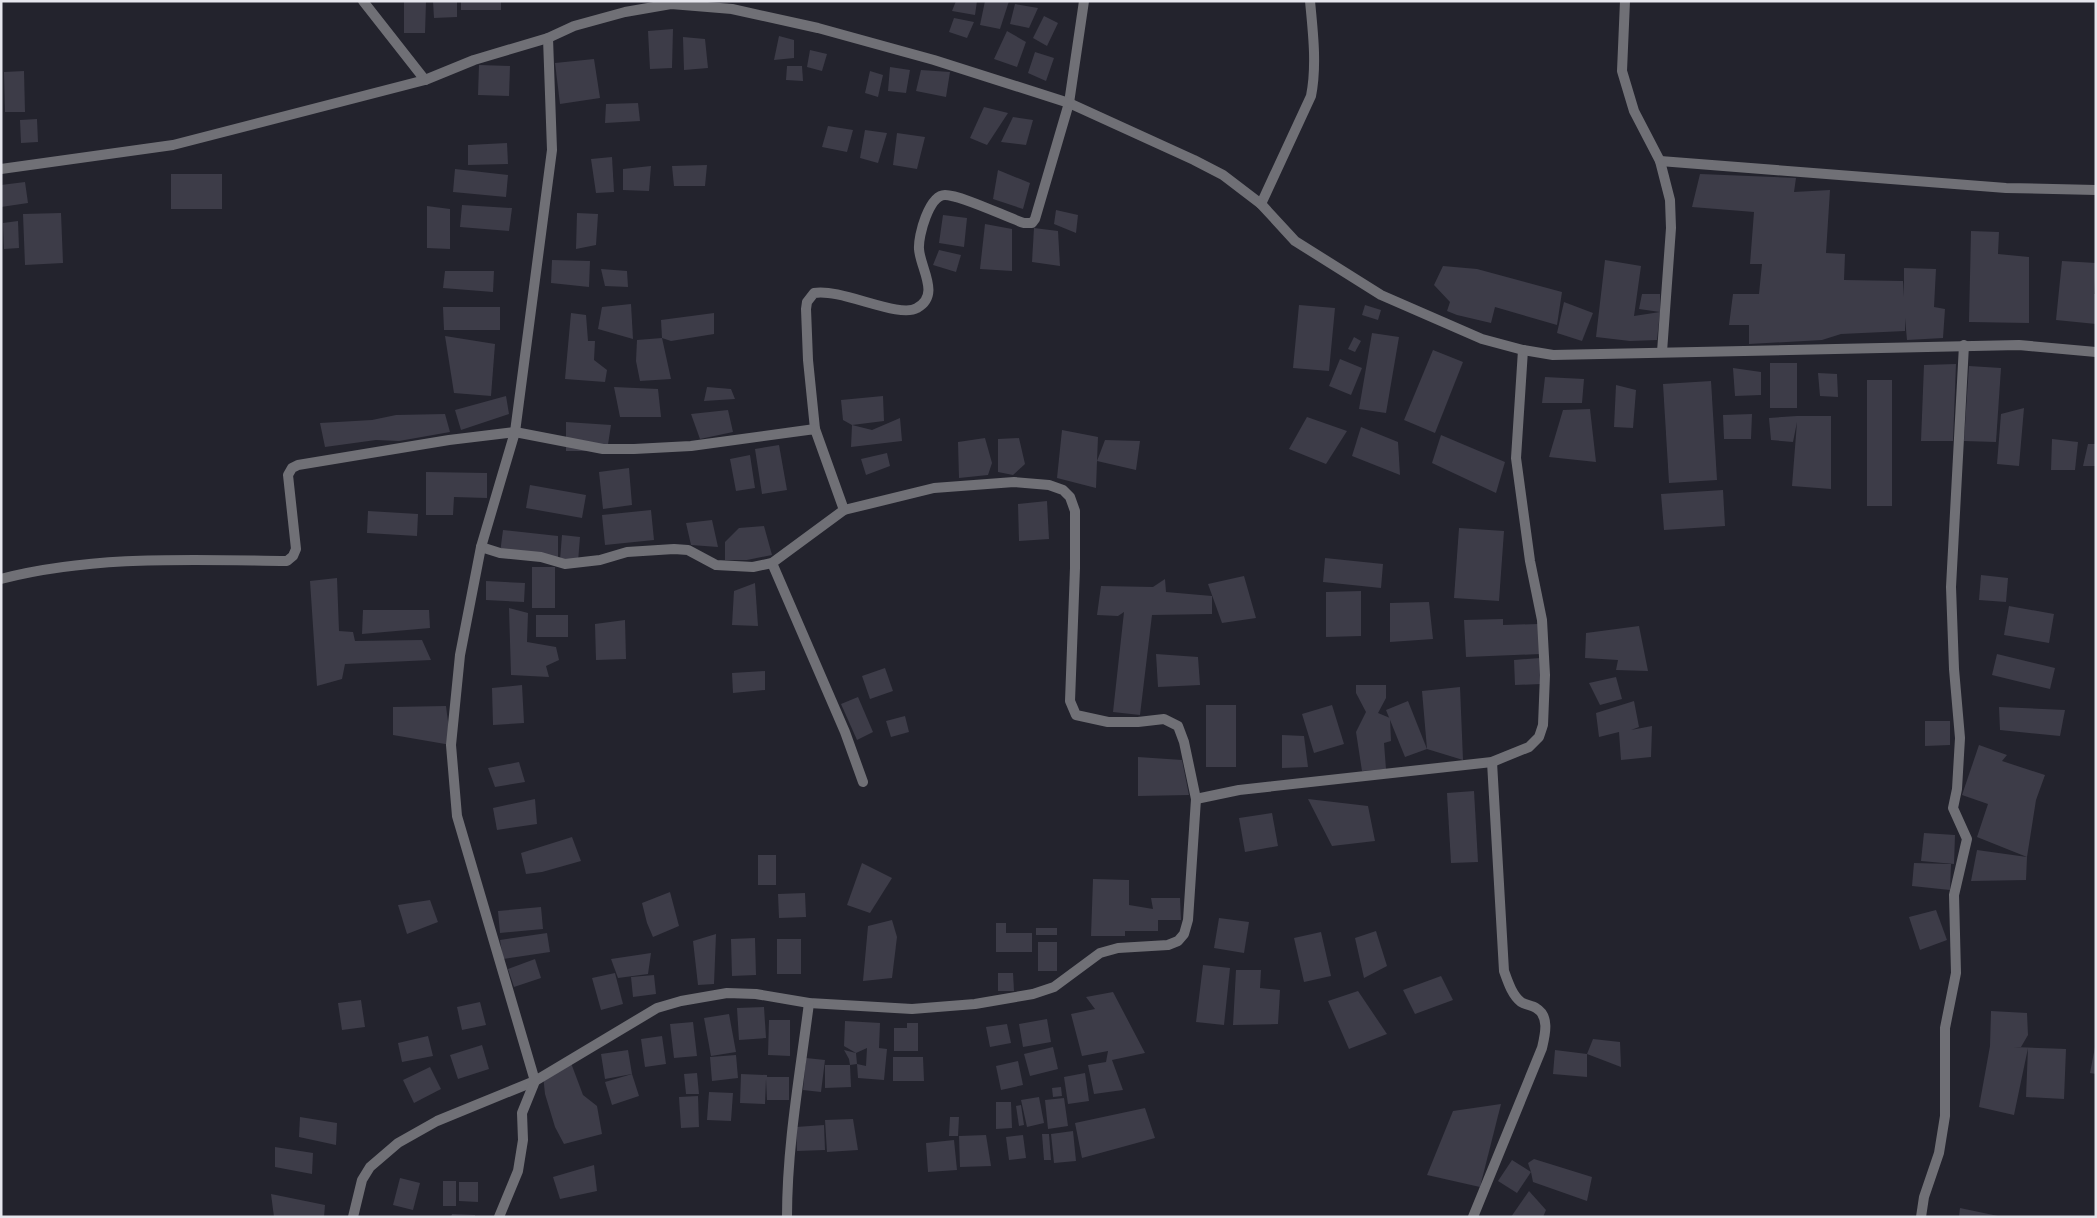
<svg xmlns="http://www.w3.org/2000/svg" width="2097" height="1218" font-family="Rubik,sans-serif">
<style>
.building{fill:#3d3c48}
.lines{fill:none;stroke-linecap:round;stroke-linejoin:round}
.minor{stroke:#707076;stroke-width:10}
.tertiary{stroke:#707076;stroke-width:10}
</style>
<rect width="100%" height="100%" fill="#23232d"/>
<g class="building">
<polygon points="404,1 426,1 425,33 404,33"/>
<polygon points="433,1 457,1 457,17 434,18"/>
<rect x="461" y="1" width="40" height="9"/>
<polygon points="956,1 977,1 975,15 952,11"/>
<polygon points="985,1 1009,1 1000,29 980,25"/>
<polygon points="1015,4 1038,8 1029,28 1010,24"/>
<polygon points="1044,16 1058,23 1047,46 1033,38"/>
<polygon points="954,18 974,22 967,38 949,32"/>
<polygon points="673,29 672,68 650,69 648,31"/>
<polygon points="1007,31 1026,42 1017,67 994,59"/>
<polygon points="779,36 794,40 794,58 774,60"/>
<polygon points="683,37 705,39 708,68 684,70"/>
<polygon points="810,50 827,54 822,71 807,67"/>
<polygon points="1035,52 1054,58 1046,81 1028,73"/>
<polygon points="594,59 600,98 560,104 555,63"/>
<polygon points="479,65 510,66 509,96 478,95"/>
<polygon points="787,66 802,66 803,81 786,80"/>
<polygon points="890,67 910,70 906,93 888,91"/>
<polygon points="921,70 950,72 946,97 916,91"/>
<polygon points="24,71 25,112 5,112 4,72"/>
<polygon points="870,71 883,75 878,97 865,93"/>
<polygon points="638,103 640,121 605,123 606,104"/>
<polygon points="984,107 1008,113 987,145 970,138"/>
<polygon points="1013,117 1033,120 1026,145 1001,142"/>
<polygon points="37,119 38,142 21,143 20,120"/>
<polygon points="828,126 853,130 847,152 822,147"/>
<polygon points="865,130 887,133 878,163 860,158"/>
<polygon points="897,133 925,137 917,169 893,165"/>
<polygon points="507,143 508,164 468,165 468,145"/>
<polygon points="612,157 614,192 596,193 591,159"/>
<polygon points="707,165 705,186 674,186 672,166"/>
<polygon points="651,166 649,191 623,190 623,169"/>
<polygon points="455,169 508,175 506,197 453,192"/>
<polygon points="998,170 1030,183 1023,209 993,199"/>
<rect x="171" y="174" width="51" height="35"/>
<polygon points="1700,174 1796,178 1794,192 1830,190 1826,253 1845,254 1844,280 1903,281 1904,297 1904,268 1936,269 1934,307 1945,309 1943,338 1907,340 1905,318 1905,331 1841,334 1822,340 1749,344 1749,325 1729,325 1733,294 1759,294 1762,264 1750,264 1754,212 1692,207"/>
<polygon points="25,182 28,203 1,207 1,185"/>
<polygon points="462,205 512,208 509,231 460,227"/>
<polygon points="427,206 450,209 450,249 427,248"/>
<polygon points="1056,210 1078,215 1076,233 1054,224"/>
<polygon points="61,213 63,263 25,265 23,214"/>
<polygon points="577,213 598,214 596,245 576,249"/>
<polygon points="943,215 967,218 964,247 939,243"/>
<polygon points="18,221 19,248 4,249 3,223"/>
<polygon points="985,224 1012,229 1012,271 980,269"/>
<polygon points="1034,228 1058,231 1060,266 1032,262"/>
<polygon points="1971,231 1999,232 1998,254 2029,257 2029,323 1969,322"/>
<polygon points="939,250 961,255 956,272 933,265"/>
<polygon points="552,260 590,261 589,287 551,283"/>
<polygon points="1605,260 1641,266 1634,316 1660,312 1657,340 1630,341 1596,337"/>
<polygon points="2062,261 2096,263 2094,294 2096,294 2096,324 2056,320"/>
<polygon points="1443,266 1477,269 1562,292 1557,325 1495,307 1491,323 1457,315 1447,311 1450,302 1434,285"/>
<polygon points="601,269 627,271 628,287 605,286"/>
<polygon points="445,271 494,271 493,292 443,288"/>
<polygon points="1642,294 1660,294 1660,312 1639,309"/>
<polygon points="1564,302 1593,313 1582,341 1557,333"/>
<polygon points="631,304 633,339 598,329 602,307"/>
<polygon points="1299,305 1335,308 1329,371 1293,368"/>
<polygon points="1365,305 1381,310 1378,320 1362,315"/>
<polygon points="443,307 500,307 500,330 444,330"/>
<polygon points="571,313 586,315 588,341 595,341 594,360 607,370 605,382 565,379"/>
<polygon points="714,313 714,334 671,341 662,338 661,320"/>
<polygon points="1372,333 1399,337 1386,413 1359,409"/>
<polygon points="445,336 495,344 491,396 454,393"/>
<polygon points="1354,337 1361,341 1355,352 1348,349"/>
<polygon points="662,338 671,379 640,381 636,361 637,340"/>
<polygon points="1433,350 1463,362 1435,433 1404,420"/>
<polygon points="1340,359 1362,368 1351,395 1329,386"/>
<rect x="1770" y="363" width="27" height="45"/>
<polygon points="1956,364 1953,441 1921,441 1924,365"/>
<polygon points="1969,366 2001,368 1996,442 1964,441"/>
<polygon points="1733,368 1761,372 1761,395 1735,396"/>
<polygon points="1818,373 1837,374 1838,397 1820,396"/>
<polygon points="1545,377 1584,379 1582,403 1542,403"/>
<rect x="1867" y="380" width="25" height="126"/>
<polygon points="1711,381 1717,480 1669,483 1663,384"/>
<polygon points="1616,385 1636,390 1633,428 1614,427"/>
<polygon points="614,387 658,389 661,417 620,417"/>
<polygon points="707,387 731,389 735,399 704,401"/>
<polygon points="506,396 509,414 461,430 455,410"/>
<polygon points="883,396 884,421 852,425 843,420 841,400"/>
<polygon points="2024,408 2019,466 1997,464 2001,414"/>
<polygon points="1590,409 1596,462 1549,457 1563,410"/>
<polygon points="728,410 733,432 700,439 691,414"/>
<polygon points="445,414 450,432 399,441 376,440 325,447 320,423 372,420 396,415"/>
<polygon points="1752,414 1751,439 1724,439 1723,415"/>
<polygon points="1797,416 1831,416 1831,489 1792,486 1797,422 1793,442 1771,440 1769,418"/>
<polygon points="1307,417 1347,431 1326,464 1289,449"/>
<polygon points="900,418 902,441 851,447 852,425 872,430"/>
<polygon points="566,422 611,425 607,451 566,451"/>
<polygon points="1361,427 1398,442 1400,475 1352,456"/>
<polygon points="1062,430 1098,437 1097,461 1105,440 1140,441 1136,470 1097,461 1096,488 1057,478"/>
<polygon points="1441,435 1505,462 1496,493 1432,463"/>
<polygon points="985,438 992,463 988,475 959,478 958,442"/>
<polygon points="1019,438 1025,464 1013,475 998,472 998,439"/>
<polygon points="2052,439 2078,442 2075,470 2051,470"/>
<polygon points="2088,444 2096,444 2096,466 2083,466"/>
<polygon points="779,445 787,490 762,494 755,449"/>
<polygon points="887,453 890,466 866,475 861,459"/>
<polygon points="750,455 755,488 736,491 730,459"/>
<polygon points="629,468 632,505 603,509 599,472"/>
<polygon points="426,472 487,473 487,498 454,497 453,515 426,515"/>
<polygon points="530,485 586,495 582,518 526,508"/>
<polygon points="1723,490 1725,526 1664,530 1661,494"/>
<polygon points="1047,501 1049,539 1019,541 1018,504"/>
<polygon points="651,510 654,540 605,545 602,515"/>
<polygon points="368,511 418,514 417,536 367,533"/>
<polygon points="712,520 718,547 691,545 686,523"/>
<polygon points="764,526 772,555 747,560 725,560 725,542 739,528"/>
<polygon points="1459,528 1504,531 1499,601 1454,598"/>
<polygon points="503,530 558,536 558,558 500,553"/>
<polygon points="562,535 580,537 578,562 560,560"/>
<polygon points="1325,558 1383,564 1381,588 1323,582"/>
<rect x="532" y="567" width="23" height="41"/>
<polygon points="1981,575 2008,578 2006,602 1979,600"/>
<polygon points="1244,576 1256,618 1222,623 1208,584"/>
<polygon points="337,578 339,631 353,632 355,641 422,640 431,660 345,664 342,679 317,686 310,581"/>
<polygon points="1165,579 1166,592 1212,596 1212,614 1152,615 1140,715 1113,712 1124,612 1118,616 1097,615 1101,586 1153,587"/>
<polygon points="486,581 525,583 524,602 486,600"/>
<polygon points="755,583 758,626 732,625 734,591"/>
<polygon points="1361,591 1361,636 1326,637 1326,592"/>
<polygon points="1429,602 1433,639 1390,642 1390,603"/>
<polygon points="2009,606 2054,614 2049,643 2004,635"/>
<polygon points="509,608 528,613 527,642 556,647 559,660 546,666 549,677 511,675"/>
<polygon points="363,610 429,610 430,628 362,634"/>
<rect x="536" y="615" width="32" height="22"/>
<polygon points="1503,619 1503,625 1538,624 1540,654 1466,657 1464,620"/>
<polygon points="625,620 626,659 596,660 595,624"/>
<polygon points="1639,626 1648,671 1616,670 1618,660 1585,658 1586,633"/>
<polygon points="1156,654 1198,657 1200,685 1158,687"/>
<polygon points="1997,654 2055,668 2050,689 1992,675"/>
<polygon points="1540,658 1541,684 1515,685 1514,660"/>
<polygon points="885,668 893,691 870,699 862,676"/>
<polygon points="765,671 765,690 733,693 732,673"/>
<polygon points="1616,677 1622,699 1600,705 1589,683"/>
<polygon points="522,685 524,723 493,725 492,688"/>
<polygon points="1356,685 1386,685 1386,698 1378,713 1390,718 1391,741 1384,743 1386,769 1362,771 1356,732 1366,712 1356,693"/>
<polygon points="1460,687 1463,760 1427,749 1422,691"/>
<polygon points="858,697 873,732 857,740 841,704"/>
<polygon points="1408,701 1427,749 1405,757 1386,710"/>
<polygon points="1634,701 1639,727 1631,730 1652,726 1651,757 1621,760 1619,732 1599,737 1596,713"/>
<rect x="1206" y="705" width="30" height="62"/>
<polygon points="1332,705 1344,744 1314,753 1302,714"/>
<polygon points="446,706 451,745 393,735 393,707"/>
<polygon points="1999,707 2065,710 2060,736 2000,730"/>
<polygon points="905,716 909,732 891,737 886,721"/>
<polygon points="1925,721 1950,721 1950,745 1925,746"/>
<polygon points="1282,735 1304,736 1308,767 1282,768"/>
<polygon points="1979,745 2007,755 2002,761 2045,775 2036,800 2027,857 2026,880 1971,881 1977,850 2027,857 1977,837 1988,804 1962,795"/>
<polygon points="1138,757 1182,760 1189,795 1138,796"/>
<polygon points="519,762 525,782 495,787 488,768"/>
<polygon points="1474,791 1478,862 1451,863 1447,793"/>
<polygon points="535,799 537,824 497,830 493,808"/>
<polygon points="1308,799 1368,806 1375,841 1332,846"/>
<polygon points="1272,813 1278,846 1245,852 1239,818"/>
<polygon points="1924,833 1955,835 1954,864 1921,861"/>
<polygon points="572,837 581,861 542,872 526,874 521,853"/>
<rect x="758" y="855" width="18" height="30"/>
<polygon points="862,863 892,878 870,913 847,905"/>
<polygon points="1914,863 1951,864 1950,890 1912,886"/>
<polygon points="1093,879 1129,880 1129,905 1153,909 1151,898 1180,898 1181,920 1158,920 1158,931 1125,931 1125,936 1091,936"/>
<polygon points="670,892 679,926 653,937 647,923 642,903"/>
<polygon points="805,893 806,917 779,918 778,894"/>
<polygon points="430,900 438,922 407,934 398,905"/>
<polygon points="541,907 543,929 500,933 498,911"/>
<polygon points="1936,910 1947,940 1920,950 1909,917"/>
<polygon points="1219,918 1249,922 1244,953 1214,948"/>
<polygon points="892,920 897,937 892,978 863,981 868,926"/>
<polygon points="996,923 1006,923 1006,933 1032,933 1032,952 996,952"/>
<rect x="1036" y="928" width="21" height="7"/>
<polygon points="1376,931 1387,966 1364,978 1355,938"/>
<polygon points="1321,932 1331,976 1304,982 1294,938"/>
<polygon points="547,933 550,952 503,959 500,940"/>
<polygon points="716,934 714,984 698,985 693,941"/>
<polygon points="755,938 756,975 732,976 731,939"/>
<rect x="777" y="939" width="24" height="35"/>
<rect x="1038" y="942" width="19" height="29"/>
<polygon points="651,953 648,974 618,978 611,959"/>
<polygon points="535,959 541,978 514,987 508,969"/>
<polygon points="1203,965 1230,968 1224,1025 1196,1022"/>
<polygon points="1236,970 1261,970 1260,988 1280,990 1278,1024 1233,1025"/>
<polygon points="615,973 623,1004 601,1010 592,978"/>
<polygon points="998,973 1013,973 1014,991 998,991"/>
<polygon points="654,975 656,994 633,997 631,977"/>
<polygon points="1441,976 1453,1000 1415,1014 1403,990"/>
<polygon points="1358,991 1387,1034 1349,1049 1328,1001"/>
<polygon points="1113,992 1145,1053 1112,1060 1123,1090 1094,1094 1088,1065 1106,1062 1108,1051 1082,1056 1071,1014 1095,1009 1086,997"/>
<polygon points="361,1000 365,1027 342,1030 338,1003"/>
<polygon points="480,1002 486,1025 462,1030 457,1007"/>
<polygon points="764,1007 766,1038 739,1040 737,1008"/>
<polygon points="1991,1011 2027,1013 2028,1035 2021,1047 2013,1047 2066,1049 2064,1099 2026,1097 2028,1048 2014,1115 1979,1107 1990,1046"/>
<polygon points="729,1014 736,1052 711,1056 704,1018"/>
<polygon points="1047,1019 1051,1042 1023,1047 1019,1024"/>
<polygon points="769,1020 790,1020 790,1056 768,1055"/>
<polygon points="845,1021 880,1023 879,1048 887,1049 884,1080 858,1078 857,1064 866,1066 867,1048 856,1053 857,1064 850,1065 849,1059 844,1050 856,1053 844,1046"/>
<polygon points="693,1022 697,1056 674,1058 670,1024"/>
<polygon points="907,1023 918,1023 918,1051 894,1051 894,1028 907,1028"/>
<polygon points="1007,1024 1011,1043 990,1047 986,1027"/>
<polygon points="428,1036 433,1056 402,1062 398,1043"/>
<polygon points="662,1036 666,1064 645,1067 641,1039"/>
<polygon points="1593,1039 1620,1042 1621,1067 1587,1054"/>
<polygon points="482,1045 489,1069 458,1079 450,1055"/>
<polygon points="1053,1047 1058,1069 1030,1076 1024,1054"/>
<polygon points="2095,1047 2096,1048 2096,1074 2090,1073"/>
<polygon points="628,1050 632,1074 605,1079 601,1054"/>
<polygon points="1555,1050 1587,1054 1587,1077 1553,1074"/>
<polygon points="736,1055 738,1078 712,1081 710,1057"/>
<polygon points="893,1057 923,1057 924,1081 893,1081"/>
<polygon points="806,1058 825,1060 821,1092 803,1090"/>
<polygon points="1018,1061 1023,1085 1001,1090 996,1066"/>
<polygon points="571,1063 583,1095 597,1106 602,1134 564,1144 555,1127 545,1094 543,1075"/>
<polygon points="825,1065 850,1065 851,1087 825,1088"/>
<polygon points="430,1067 441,1089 414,1103 403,1080"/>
<polygon points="697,1073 699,1094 686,1094 684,1074"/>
<polygon points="1085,1073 1089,1101 1068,1104 1064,1077"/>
<polygon points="632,1074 639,1096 612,1105 605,1082"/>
<polygon points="741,1074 767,1075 767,1077 789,1077 789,1100 767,1100 766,1079 765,1104 740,1103"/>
<polygon points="1061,1087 1062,1096 1053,1097 1052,1088"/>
<polygon points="709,1092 733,1093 731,1121 707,1120"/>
<polygon points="698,1096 699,1127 681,1128 679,1097"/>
<polygon points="1039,1097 1044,1123 1027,1127 1021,1100"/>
<polygon points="1064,1098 1068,1126 1048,1129 1045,1100"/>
<polygon points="996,1102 1011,1102 1012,1128 996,1129"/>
<polygon points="1501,1104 1480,1187 1427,1175 1453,1111"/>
<polygon points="1021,1105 1024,1125 1019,1126 1016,1106"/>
<polygon points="1145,1108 1155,1138 1082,1158 1075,1123"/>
<polygon points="300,1117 337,1123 336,1145 299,1137"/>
<polygon points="950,1117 959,1117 958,1136 949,1136"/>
<polygon points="853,1119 858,1150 827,1152 825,1120"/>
<polygon points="824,1125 825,1150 797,1151 796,1127"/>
<polygon points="1073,1131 1076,1161 1054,1163 1051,1134"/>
<polygon points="1042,1134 1049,1134 1051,1160 1044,1160"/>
<polygon points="986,1135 991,1166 960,1167 959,1136"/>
<polygon points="1023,1135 1026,1158 1009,1160 1006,1137"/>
<polygon points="954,1140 957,1170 928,1172 926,1143"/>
<polygon points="275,1147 313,1153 312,1174 275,1167"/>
<polygon points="1534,1159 1592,1177 1587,1201 1533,1182 1531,1172 1517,1193 1498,1181 1512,1160 1531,1172 1528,1163"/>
<polygon points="594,1165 597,1191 560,1199 553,1177"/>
<polygon points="400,1178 420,1183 413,1210 393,1205"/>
<rect x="443" y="1181" width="13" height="25"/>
<polygon points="459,1182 478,1182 478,1202 459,1201"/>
<polygon points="1529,1191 1546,1210 1543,1217 1511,1217"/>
<polygon points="271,1194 325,1205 324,1217 274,1217"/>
<polygon points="1960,1208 1998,1216 1998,1217 1959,1217"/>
<polygon points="452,1214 475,1215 475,1217 451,1217"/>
</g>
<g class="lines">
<g class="minor">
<polyline points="363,1 425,80"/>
<polyline points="1625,1 1622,71 1634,111 1660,161 1670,200 1671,228 1662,352"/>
<polyline points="1660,161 2006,188 2096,190"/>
<path d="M1261 204 1311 96C1317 66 1313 32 1310 1"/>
<path d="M815 429 808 360 806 309 807 302 814 293C841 288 899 319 917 308 941 295 920 268 919 249 918 236 929 195 945 195 961 195 1006 217 1024 223H1032L1035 219 1069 103 1084 1"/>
<polyline points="772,563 845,732 863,782"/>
<path d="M1 579C94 555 192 560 287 561L293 556 296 549 288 475 292 468 298 465 449 440 515 432 603 449H634L691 446 815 429 844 510"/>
<polyline points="1196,799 1239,790 1492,762 1529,747 1539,737 1543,725 1545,675 1542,620 1530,561 1516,458 1523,350"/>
<polyline points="353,1217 362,1180 370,1167 398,1143 437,1121 535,1081 657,1008 681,1001 727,993 756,994 809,1003 912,1009 975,1004 1033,994 1054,987 1100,953 1118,948 1168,945 1178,941 1184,934 1188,920 1196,799 1184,742 1178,726 1164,719 1138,722 1108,722 1076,715 1070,701 1075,568 1075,511 1070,497 1063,490 1049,485 1014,482 934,488 844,510 772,563 753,567 716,565 688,550 674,549 627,552 600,560 565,564 541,557 500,553 481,547"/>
<polyline points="499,1217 518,1171 523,1140 522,1113 535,1081 457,816 451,745 460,655 481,547 515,432 552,150 548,38"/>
<path d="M787 1217C787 1145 800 1074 809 1003"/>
<path d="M1473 1217 1542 1048C1545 1035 1550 1016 1536 1008 1532 1005 1525 1005 1521 1002 1512 995 1508 982 1504 971L1492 762"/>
<polyline points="1921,1217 1924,1197 1939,1153 1945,1116 1945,1028 1956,973 1954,895 1967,839 1953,808 1957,789 1960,738 1954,669 1951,587 1964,345"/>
</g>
<polyline class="tertiary" points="1,169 173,145 425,80 474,60 548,38 574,26 625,12 671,4 732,9 818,28 934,60 1069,103 1194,160 1223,175 1261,204 1295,241 1381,295 1482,339 1523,350 1553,355 2019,345 2096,352"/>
</g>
<rect width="2097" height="1218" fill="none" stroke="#e6e6ed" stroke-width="5"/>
</svg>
